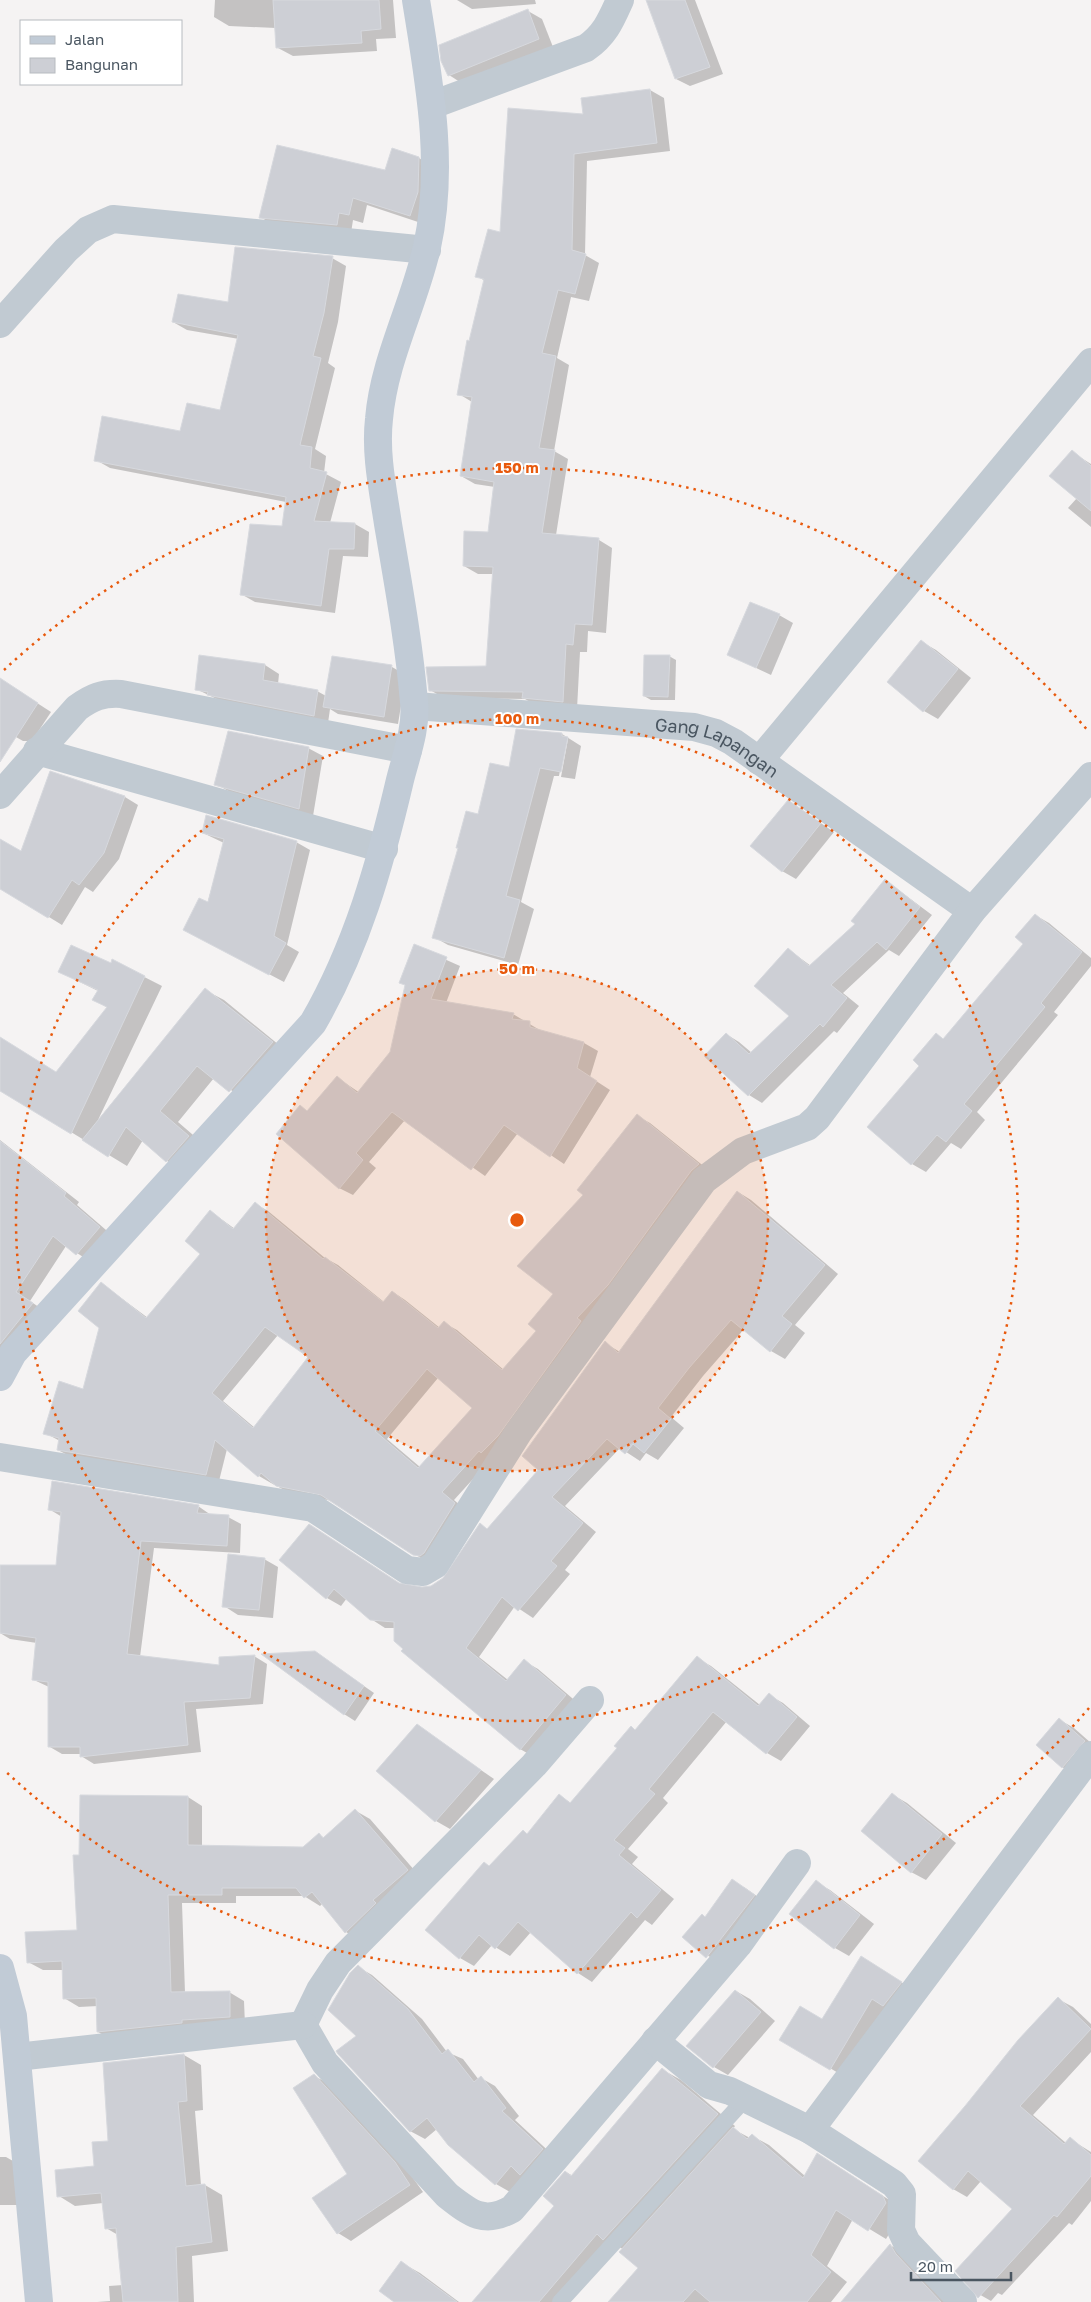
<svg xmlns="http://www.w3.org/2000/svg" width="1091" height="2302" font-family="'Golos Text',sans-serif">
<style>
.shadow{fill:#0003;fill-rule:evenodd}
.building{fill:#cdcfd5;stroke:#d7d9de;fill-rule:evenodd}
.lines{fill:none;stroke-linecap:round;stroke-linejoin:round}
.service{stroke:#c1cad2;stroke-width:16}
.minor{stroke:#c1cad2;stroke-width:28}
.secondary{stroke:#c1cbd6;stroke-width:28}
.ring{fill:none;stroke:#e8590c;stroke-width:2.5;stroke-dasharray:2.5 5}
.labels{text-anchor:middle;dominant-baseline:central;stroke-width:4;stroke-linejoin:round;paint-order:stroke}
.street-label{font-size:18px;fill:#4a5661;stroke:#fff}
.centre{fill:#e8590c;stroke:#fff;stroke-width:2.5}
.ring-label{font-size:15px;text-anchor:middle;font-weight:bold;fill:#e8590c;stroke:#fff;stroke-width:4;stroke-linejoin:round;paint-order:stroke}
</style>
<rect width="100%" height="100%" fill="#f5f3f3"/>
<g class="shadow">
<polygon points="215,0 393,0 396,38 376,39 377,51 293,56 278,48 276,28 229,26 214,17"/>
<polygon points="457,0 535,0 536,4 472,9"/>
<polygon points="647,0 695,0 723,74 690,86 676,79"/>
<polygon points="528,11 542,19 553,47 463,84 449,75"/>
<polygon points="650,90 664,98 670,151 587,161 585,255 599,263 589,301 571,297 557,358 569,365 554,451 568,459 556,535 599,540 612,548 606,633 588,631 587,652 580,652 577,709 537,706 525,699 444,698 430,690 487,667 494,574 478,574 464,566 489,533 495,487 475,484 461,476 472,402 459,394 485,281 477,276 501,234 584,115"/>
<polygon points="419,158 433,167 424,224 367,205 363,223 353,220 351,233 274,225 260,217"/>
<polygon points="332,258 346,266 338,322 328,363 335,368 315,449 326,456 324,473 341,482 330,523 355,524 369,532 368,557 343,556 335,613 255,602 241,594 283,527 286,502 110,468 96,460 181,432 220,412 239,339 187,330 173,322 229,304"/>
<polygon points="1072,452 1091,464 1091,527 1068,508 1077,498"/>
<polygon points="779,615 793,623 771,675 729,655"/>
<polygon points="922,642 936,650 971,678 938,719 924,711 888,682"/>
<polygon points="669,656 676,660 675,700 651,700 644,696"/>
<polygon points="200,657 265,665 279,674 278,684 317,691 326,696 333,657 392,667 406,675 398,724 338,714 330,709 328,723 223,702 196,689"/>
<polygon points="0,679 51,712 32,741 23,741 0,728"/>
<polygon points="562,734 581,746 575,779 561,777 568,739 566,739 559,776 554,776 521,902 534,909 518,965 448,945 434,937 479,815 510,769"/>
<polygon points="308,748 323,756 313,816 230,792 216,784"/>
<polygon points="51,772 125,797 138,805 119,859 93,892 85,887 62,925 0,887 0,845 22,853"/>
<polygon points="788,801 834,832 796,879 782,871"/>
<polygon points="203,833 296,842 310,850 287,945 299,952 284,982 198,937 224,843"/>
<polygon points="885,880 932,915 899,956 889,950 843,993 859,1006 837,1033 834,1031 762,1103 749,1095 706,1056 726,1034 739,1042 752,1053 791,1016 788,949 811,966 856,924"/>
<polygon points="1035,915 1049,923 1091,958 1091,966 1054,1012 1058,1015 977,1112 985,1120 961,1149 951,1143 926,1172 912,1164 869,1127 921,1066 936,1034 945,1040 1025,944"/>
<polygon points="415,946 460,966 446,1003 513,1014 543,1032 584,1043 598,1051 590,1077 610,1090 564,1164 518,1133 485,1176 405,1120 369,1162 376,1168 353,1195 339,1188 300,1107 308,1112 338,1078 360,1093 391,1052"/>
<polygon points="113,961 162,986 98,1120 205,990 224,1000 290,1054 248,1102 214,1078 178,1122 207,1147 185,1171 167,1161 143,1140 127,1166 0,1089 57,1073 108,1008 94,1000 98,991 60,972 111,964"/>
<path d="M637 1116 650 1123 711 1172 492 1458 454 1500 467 1511 427 1562 333 1501 290 1493 271 1483 259 1476 227 1449 219 1481 71 1457 58 1450 60 1441 45 1433 84 1390 100 1327 101 1283 148 1318 202 1253 210 1211 235 1229 256 1204 268 1211 325 1258 338 1265 384 1302 393 1292 405 1300 440 1328 444 1323 457 1330 504 1370 538 1331 555 1294 584 1194ZM278 1335 310 1357 255 1428 223 1401ZM438 1378 474 1408 420 1467 387 1439Z"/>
<polygon points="0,1140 79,1202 77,1205 113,1236 91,1262 66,1246 30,1301 46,1312 0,1355"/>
<polygon points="738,1192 751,1200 838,1274 795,1325 805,1333 785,1359 771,1351 744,1329 703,1376 671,1417 684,1428 658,1460 646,1453 640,1461 620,1448 565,1506 596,1532 565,1570 570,1574 533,1618 515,1606 479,1657 508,1680 524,1661 538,1669 579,1704 534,1757 520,1749 395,1628 385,1628 371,1619 347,1598 341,1606 327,1598 281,1560 422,1589 431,1587 444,1579 480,1525 488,1530 540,1469 605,1343 620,1352"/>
<polygon points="198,1506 211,1515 228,1517 241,1524 240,1553 154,1548 140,1657 220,1667 254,1656 267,1664 263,1704 196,1709 201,1752 94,1764 81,1756 81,1754 62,1754 50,1747 49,1687 34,1680 37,1643 10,1639 0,1633 0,1566 57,1567 62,1517 49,1509"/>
<polygon points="264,1559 278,1567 273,1618 238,1615 224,1606"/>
<polygon points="315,1652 374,1693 355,1721 344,1714"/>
<polygon points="697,1658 711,1666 760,1705 769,1695 783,1703 810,1726 781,1761 767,1753 727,1721 663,1798 668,1803 628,1849 638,1857 632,1864 674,1899 652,1925 645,1920 592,1982 578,1973 531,1932 510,1956 492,1945 474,1966 460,1958 490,1867 523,1831 528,1834 560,1796 571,1803 619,1748 631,1727 636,1731"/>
<polygon points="1060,1720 1074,1728 1091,1743 1076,1775 1062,1767"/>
<polygon points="417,1726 494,1779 450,1829 436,1821 378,1771"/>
<polygon points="893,1795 907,1803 956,1843 926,1880 911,1872"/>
<polygon points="188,1797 202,1806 202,1847 282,1865 319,1835 325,1838 356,1811 370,1819 422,1879 361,1941 346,1932 323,1903 320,1906 304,1896 236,1896 236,1903 182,1903 185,1993 229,1992 244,2001 245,2025 113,2040 98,2032 98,2006 79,2007 64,1998 63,1970 43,1970 28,1962 78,1931 80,1856"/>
<polygon points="816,1882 830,1890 874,1924 849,1956 835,1948"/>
<polygon points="744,1887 765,1902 718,1963 683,1937"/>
<polygon points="876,1966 915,1991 845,2077 781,2039 823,2021"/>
<polygon points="358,1967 372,1975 422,2019 447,2052 463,2059 479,2080 481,2078 495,2086 519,2116 515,2120 556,2158 510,2192 496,2184 449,2144 437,2129 425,2139 410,2131 358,2036"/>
<polygon points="736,1991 750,1999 775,2021 728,2075 714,2067"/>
<polygon points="1058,1999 1073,2007 1091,2024 1091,2052 1033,2115 1066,2143 1070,2139 1091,2152 1091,2201 1072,2225 1069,2223 1002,2295 998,2293 991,2301 977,2293 1013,2209 981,2181 967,2197 953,2189"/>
<polygon points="184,2055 201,2065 203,2110 195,2111 201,2185 205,2185 222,2195 228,2251 192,2256 194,2302 97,2302 110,2301 109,2286 123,2285 118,2235 106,2228 103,2203 75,2206 59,2196 96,2167 109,2142"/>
<polygon points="663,2070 681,2080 735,2126 733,2129 750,2138 752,2136 769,2145 805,2176 834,2164 900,2207 902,2213 886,2239 853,2219 827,2266 847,2282 831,2302 610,2302 640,2268 623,2249 615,2245 566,2302 474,2302 555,2205 566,2172 573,2176"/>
<polygon points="314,2076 328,2083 408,2171 423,2192 351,2241 338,2233 348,2175"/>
<polygon points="0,2157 6,2157 20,2165 20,2205 0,2205"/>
<polygon points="890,2245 907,2255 949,2302 848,2302"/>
<polygon points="402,2263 420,2273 459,2302 395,2302"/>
</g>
<g class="building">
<polygon points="273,0 379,0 381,29 361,31 362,43 276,48"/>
<polygon points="646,0 685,0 710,67 675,79"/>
<polygon points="528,9 539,39 448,76 441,61 439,45"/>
<polygon points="650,89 657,143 574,154 572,250 586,254 575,294 558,290 542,353 556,356 539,448 555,450 542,533 599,538 592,625 575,624 573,645 566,644 563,702 522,698 523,692 429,691 426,667 486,666 493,567 463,566 464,531 488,532 494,482 460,476 472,397 457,395 467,340 469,341 484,279 475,277 488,229 500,232 508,108 583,114 581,98"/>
<polygon points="277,145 385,170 392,148 419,157 418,192 410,216 353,198 349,215 339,213 337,225 259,218"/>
<polygon points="235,247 333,256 324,313 313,356 321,358 300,445 312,447 310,468 327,472 314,521 355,523 354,549 329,549 321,606 240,595 250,524 282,526 286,497 94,461 102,416 180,431 187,403 220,410 238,335 172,322 178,294 228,302"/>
<polygon points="1072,450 1091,466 1091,511 1049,476"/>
<polygon points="750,602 780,614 756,668 727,655"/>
<polygon points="921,640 958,669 923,712 887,682"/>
<polygon points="199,655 265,664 263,680 318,690 314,716 207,695 208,692 195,690"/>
<polygon points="644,655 670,655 668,697 643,696"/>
<polygon points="332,656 392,665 384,717 323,707"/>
<polygon points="0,678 38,703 0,762"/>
<polygon points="516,729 562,733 562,736 568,737 561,772 540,768 506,896 520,900 504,958 432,938 458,848 456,848 466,811 478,814 490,763 509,767"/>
<polygon points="228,731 309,747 299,809 214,785"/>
<polygon points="50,771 125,796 104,853 79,885 72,880 48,918 0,889 0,839 21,851"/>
<polygon points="788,800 821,823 782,872 750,846"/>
<polygon points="206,815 297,841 274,936 286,943 269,975 183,930 199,898 208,902 224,839 202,833"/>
<polygon points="885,879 920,907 886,950 877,942 831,985 847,998 823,1027 820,1024 748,1096 704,1056 726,1033 749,1054 789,1016 754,986 788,948 809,966 855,924 851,921"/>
<polygon points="1035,914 1082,952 1041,1003 1045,1007 964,1104 972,1111 946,1142 937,1135 911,1165 867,1127 919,1066 913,1060 936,1033 943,1039 1023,944 1015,937"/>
<polygon points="414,944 447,957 431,999 514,1013 512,1019 530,1021 530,1027 584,1042 577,1068 597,1081 550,1157 504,1125 471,1170 392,1112 356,1153 363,1160 339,1189 276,1134 300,1105 307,1111 337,1076 357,1093 390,1052 405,985 399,983"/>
<polygon points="71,945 111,963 112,959 145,976 71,1134 0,1091 0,1037 56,1072 107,1007 92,1000 98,990 58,972"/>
<polygon points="205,988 273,1042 229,1092 197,1066 160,1111 189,1136 166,1162 126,1127 108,1157 82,1140"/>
<path d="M637 1114 699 1164 691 1171 608 1285 577 1318 581 1321 498 1436 481 1453 479 1451 442 1492 455 1503 424 1553 420 1556 413 1555 321 1495 276 1486 261 1473 258 1477 215 1440 206 1475 57 1450 59 1438 43 1434 59 1381 83 1389 99 1328 78 1311 101 1282 146 1318 200 1254 185 1241 210 1210 233 1229 255 1202 323 1259 325 1257 383 1302 392 1291 438 1328 444 1321 502 1370 536 1331 528 1324 553 1294 517 1266 583 1195 577 1190ZM265 1327 308 1357 253 1428 212 1393ZM427 1369 472 1408 418 1468 375 1431Z"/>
<polygon points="0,1141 66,1193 64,1196 100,1227 76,1255 53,1236 16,1292 33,1303 0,1344"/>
<polygon points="737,1191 825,1265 782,1316 792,1324 770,1352 731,1320 689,1368 658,1408 671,1419 644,1453 633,1444 625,1454 607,1439 552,1497 583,1523 551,1561 557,1566 518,1611 502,1597 466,1648 506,1681 524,1659 566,1695 520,1750 401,1651 403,1649 394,1641 394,1622 370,1620 334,1589 326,1599 279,1560 309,1524 399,1583 422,1587 431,1586 443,1578 480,1523 487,1529 538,1470 522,1456 605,1341 618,1353"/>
<polygon points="52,1481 199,1505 197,1513 229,1515 227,1546 141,1541 127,1654 219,1665 219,1657 255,1655 250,1698 184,1702 188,1745 80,1757 80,1747 48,1747 48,1682 32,1680 36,1638 0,1633 0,1565 56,1565 61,1512 48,1510"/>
<polygon points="228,1554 265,1558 259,1610 222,1607"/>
<polygon points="315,1651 364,1686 344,1715 261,1654"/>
<polygon points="697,1656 758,1706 769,1693 797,1717 766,1754 713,1712 649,1789 655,1794 614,1840 625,1848 619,1855 661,1890 637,1918 631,1912 577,1974 518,1922 495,1949 479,1935 459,1959 425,1930 484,1862 489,1866 523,1830 527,1834 559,1794 570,1803 617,1748 614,1746 631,1726 635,1730"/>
<polygon points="1059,1718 1085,1741 1062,1768 1036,1745"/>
<polygon points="417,1724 481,1770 435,1822 376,1771"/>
<polygon points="892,1793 942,1834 911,1873 861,1831"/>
<polygon points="80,1795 188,1796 188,1845 303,1847 319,1833 323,1838 355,1809 408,1870 373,1900 376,1903 345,1933 312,1892 304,1898 296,1888 222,1888 222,1895 168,1895 171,1992 230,1991 230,2017 182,2020 182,2023 97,2032 96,1998 63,1999 62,1961 27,1963 25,1932 77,1930 73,1855 79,1855"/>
<polygon points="732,1879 755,1895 706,1958 682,1937 702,1914 705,1917"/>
<polygon points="816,1880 860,1915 834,1949 789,1914"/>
<polygon points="861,1956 902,1982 883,2006 872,1999 830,2070 779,2040 800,2006 822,2019"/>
<polygon points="358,1965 408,2009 442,2054 448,2049 474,2082 481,2076 506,2108 502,2111 543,2149 520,2175 511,2166 495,2185 448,2145 427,2118 410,2132 338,2054 336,2051 356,2036 328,2010 350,1973"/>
<polygon points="735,1990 761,2012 713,2068 686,2046"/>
<polygon points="1058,1997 1091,2029 1020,2106 1064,2144 1070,2137 1091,2155 1091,2176 1057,2217 1054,2215 978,2298 955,2271 1012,2209 968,2171 953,2190 918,2161 965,2106 1018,2040"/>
<polygon points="184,2054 187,2101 178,2102 186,2186 205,2184 212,2242 176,2247 178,2302 123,2302 116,2228 105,2229 101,2193 57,2197 55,2170 94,2166 92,2142 108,2141 103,2063"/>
<polygon points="662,2068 718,2114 603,2240 597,2234 539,2302 472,2302 554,2206 543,2196 565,2171 571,2176"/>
<polygon points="314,2074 395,2162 410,2185 337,2234 312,2198 347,2174 293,2088"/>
<polygon points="733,2127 747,2139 752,2134 803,2178 817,2153 883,2196 886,2203 868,2231 836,2210 811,2255 831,2272 807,2302 710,2302 695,2289 683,2302 608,2302 638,2268 619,2252"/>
<polygon points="890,2244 896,2254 941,2302 841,2302"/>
<polygon points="401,2261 457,2302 394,2302 379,2291"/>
</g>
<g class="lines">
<polyline class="service" points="560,2302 737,2108"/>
<g class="minor">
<path d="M432 105 586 48C605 35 611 20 620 0"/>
<polyline points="0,324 66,250 88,230 113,219 427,250"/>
<path id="s1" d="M415 706 694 727 716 733 733 742 972 911"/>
<polyline points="37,751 384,849"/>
<polyline points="759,761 1091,362"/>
<path d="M0 795 77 708C92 697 102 693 121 694L408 750"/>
<polyline points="0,1457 313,1508 407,1570 423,1572 435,1565 518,1433 704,1180 743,1151 807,1127 817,1118 972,911 1091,776"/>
<path d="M303 2025 325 2063 447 2195C470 2213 484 2225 512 2209L738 1945 797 1863"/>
<polyline points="303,2025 320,1990 338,1963 534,1765 590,1700"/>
<polyline points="655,2041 709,2085 730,2091 810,2130 894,2184 902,2194 901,2230 907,2243 963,2302"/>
<polyline points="17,2057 303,2025"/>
<polyline points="810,2130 1091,1755"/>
</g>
<g class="secondary">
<path d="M0 1377 13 1353 313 1023C357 947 380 865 400 780 406 756 417 727 414 702 409 643 398 583 388 524 383 490 375 454 379 419 384 359 414 305 427 247 445 165 429 81 416 0"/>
<polyline points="0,1968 13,2016 39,2302"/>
</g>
</g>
<circle cx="517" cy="1220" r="251" fill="#e8590c" fill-opacity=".12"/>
<g class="ring">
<circle cx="517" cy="1220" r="251"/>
<circle cx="517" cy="1220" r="501"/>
<path d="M1089 1708A752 752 0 0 1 4 1770M4 670A752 752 0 0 1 1089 732"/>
</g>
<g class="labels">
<g class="street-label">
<text stroke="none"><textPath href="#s1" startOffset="308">Gang Lapangan</textPath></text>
</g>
</g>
<circle cx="517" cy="1220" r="8" class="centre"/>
<g class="ring-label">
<text x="517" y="473">150 m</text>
<text x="517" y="724">100 m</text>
<text x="517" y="974">50 m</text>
</g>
<rect x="20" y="20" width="162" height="65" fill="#ffffff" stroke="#b7bbc0"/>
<rect x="30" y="36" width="25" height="8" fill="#c1cbd6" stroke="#b7bbc0"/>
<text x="65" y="45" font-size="15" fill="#4a5661">Jalan</text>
<rect x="30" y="58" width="25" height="15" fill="#cdcfd5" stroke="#b7bbc0"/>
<text x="65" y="70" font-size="15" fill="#4a5661">Bangunan</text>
<path d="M911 2272v8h100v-8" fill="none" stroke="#4a5661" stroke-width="2.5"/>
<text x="918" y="2272" font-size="15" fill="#4a5661" stroke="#ffffff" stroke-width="4" paint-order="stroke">20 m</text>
</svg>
